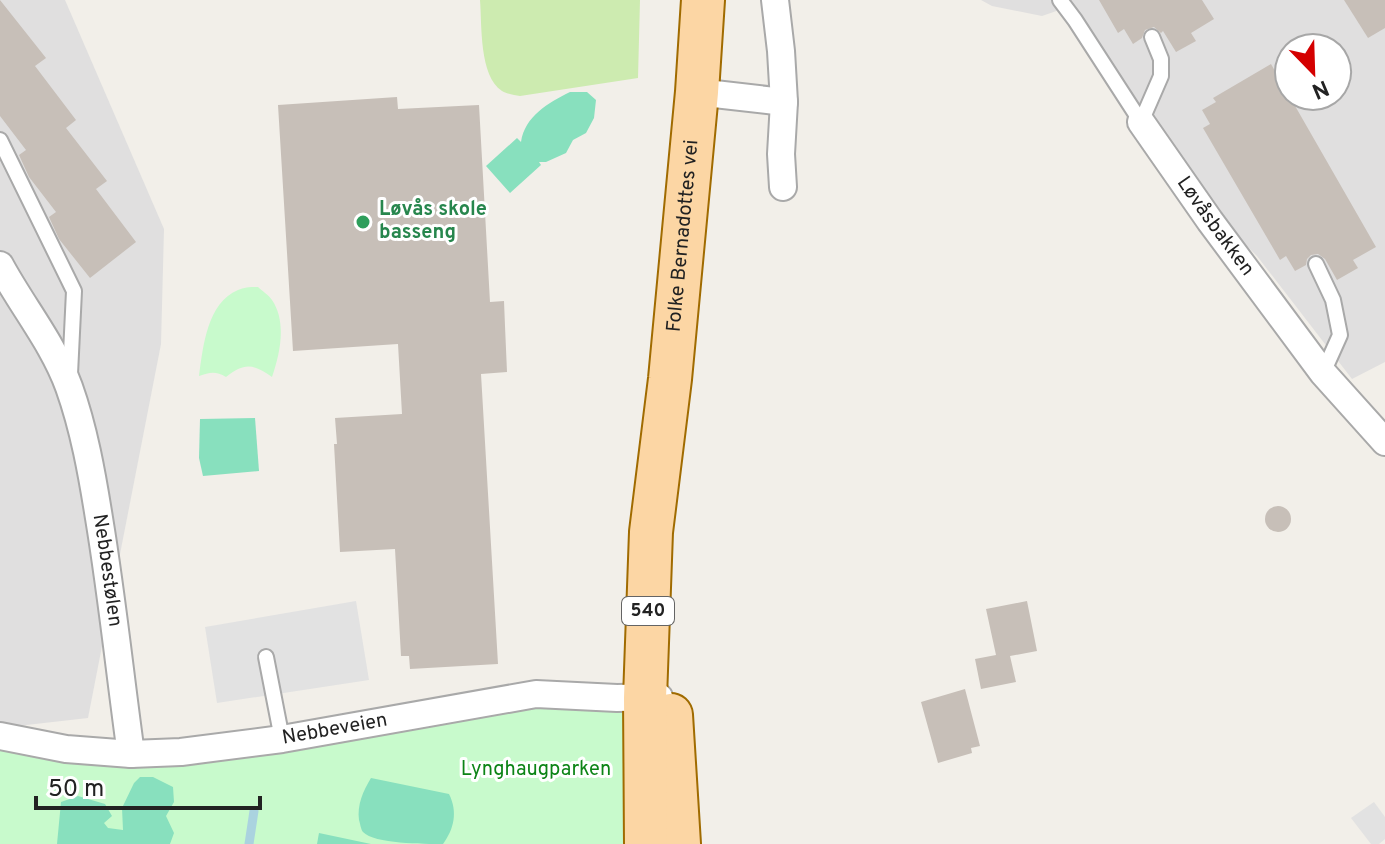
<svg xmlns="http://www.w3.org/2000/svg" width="1385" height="844" font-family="Overpass,sans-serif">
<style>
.residential{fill:#e0dfdf;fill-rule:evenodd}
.grass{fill:#cdebb0}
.park{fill:#c8facc}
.pitch{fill:#88e0be}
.parking{fill:#e2e2e2}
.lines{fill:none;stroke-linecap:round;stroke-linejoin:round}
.stream{stroke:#aad3df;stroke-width:9}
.building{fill:#c7bfb8}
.service-casing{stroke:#a9a9a9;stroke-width:18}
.minor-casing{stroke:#a9a9a9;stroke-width:30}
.primary-casing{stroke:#a06b00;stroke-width:46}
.service{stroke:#fff;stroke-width:14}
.minor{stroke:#fff;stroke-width:26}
.primary{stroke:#fcd6a4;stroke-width:42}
.leisure-dot{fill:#2e9e5b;stroke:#fff;stroke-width:3}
.labels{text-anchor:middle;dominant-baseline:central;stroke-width:6;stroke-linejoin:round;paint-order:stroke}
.shield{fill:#fff;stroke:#646464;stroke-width:2}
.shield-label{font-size:18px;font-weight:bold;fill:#222}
.leisure-label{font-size:20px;font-weight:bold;fill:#27864d;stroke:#fff;text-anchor:start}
.street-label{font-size:20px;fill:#222;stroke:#fff}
.park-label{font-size:20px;fill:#0c8416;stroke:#fff}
</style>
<rect width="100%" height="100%" fill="#f2efe9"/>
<g class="residential">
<polygon points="0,0 65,0 164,229 161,344 88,718 0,728"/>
<path d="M981 0H1385V362L1352 379 1257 256 1189 189 1065 8 1042 16 992 6ZM1289 48H1337V96H1289Z"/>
</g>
<path class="grass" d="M480 0H640L638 78 520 96C514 95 507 94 502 91 479 76 482 25 480 0Z"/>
<g class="park">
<path d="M258 287C262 291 269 295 272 300 287 322 280 354 272 377 253 364 245 362 226 377 216 371 210 372 199 376 203 347 207 303 238 290 244 287 251 287 258 287Z"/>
<polygon points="536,694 645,698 646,844 0,844 0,736 131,754"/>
</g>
<g class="pitch">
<path d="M570 92H587L596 100 594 118 586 133 573 140 566 153 546 162H539L541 165 510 193 486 166 517 138 521 142C525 116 548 103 570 92Z"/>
<polygon points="255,418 259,471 203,476 199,458 200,419"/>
<polygon points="140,777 153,777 173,787 174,802 166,816 174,833 170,844 57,844 61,802 78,796 105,804 112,816 104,823 108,828 123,830 122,808 134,783"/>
<path d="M371 778 449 794C458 812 454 829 443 844 424 844 374 844 363 832 361 830 360 823 359 820 357 805 363 791 371 778Z"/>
<polygon points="319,833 371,844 317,844"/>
</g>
<g class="parking">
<polygon points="356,601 369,680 217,703 205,627"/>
<polygon points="1374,802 1385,817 1385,839 1379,844 1371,844 1351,818"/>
</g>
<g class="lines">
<polyline class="stream" points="249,844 254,811"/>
</g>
<g class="building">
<polygon points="0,0 46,58 35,66 76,120 66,128 107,181 96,189 136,242 90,278 59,239 49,217 56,212 29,177 19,155 26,150 0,116"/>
<polygon points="1099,0 1202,0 1214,19 1191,33 1196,41 1176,52 1163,31 1161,33 1154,27 1145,30 1142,38 1133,44 1124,29 1118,33"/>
<polygon points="1344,0 1385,0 1385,28 1368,38"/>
<polygon points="1271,64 1376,247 1353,260 1358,268 1337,280 1325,259 1318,254 1311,255 1307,259 1306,265 1295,271 1286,256 1280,260 1203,128 1210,124 1202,110 1216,102 1213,98"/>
<polygon points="397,97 398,109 479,105 490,302 504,301 505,326 507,372 481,374 498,664 410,669 409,656 401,656 395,549 340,552 334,444 337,444 335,418 402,414 398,344 293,351 278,105"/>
<circle cx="1278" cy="519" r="13"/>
<polygon points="1027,601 1037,651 1010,656 1016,682 981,689 975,659 996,655 986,609"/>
<polygon points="965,689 980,746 971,748 972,753 938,763 921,702"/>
</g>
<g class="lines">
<g class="service-casing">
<g id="service">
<polyline points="1060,0 1075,20 1141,122"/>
<polyline points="1141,122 1161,76 1161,59 1152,37"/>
<polyline points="0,140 74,291 70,374"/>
<polyline points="1316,264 1333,300 1340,335 1323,373"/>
<polyline points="266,657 282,739"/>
</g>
</g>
<g class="minor-casing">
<g id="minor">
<polyline points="775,0 781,51 784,102 781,154 783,187"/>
<polyline points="697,92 784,102"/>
<path id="s1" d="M1141 122 1210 221 1323 373 1385 442"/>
<path id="s2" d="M0 265C22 306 53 343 69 387 84 429 92 474 99 518 112 596 120 675 131 754"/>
<path id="s3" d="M0 736 66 749 131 754 181 752 282 739 536 694 617 698 659 697"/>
</g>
</g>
<g class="primary-casing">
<g id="primary">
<polyline points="671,715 679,844"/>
<path id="s4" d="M646 844 645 698 651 532 670 379 697 92 703 0"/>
</g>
</g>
<use href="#service" class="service"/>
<use href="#minor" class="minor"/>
<use href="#primary" class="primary"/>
</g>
<circle class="leisure-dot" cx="363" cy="222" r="8"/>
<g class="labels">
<rect class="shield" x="622" y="597" width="52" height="28" rx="6"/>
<g class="shield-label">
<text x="648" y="611">540</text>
</g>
<g class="leisure-label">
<text x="379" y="210">Løvås skole<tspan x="379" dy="23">basseng</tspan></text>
</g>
<g class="street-label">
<text stroke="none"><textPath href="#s1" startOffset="128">Løvåsbakken</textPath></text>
<text stroke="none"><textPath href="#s4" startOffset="610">Folke Bernadottes vei</textPath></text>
<text stroke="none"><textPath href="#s2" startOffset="328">Nebbestølen</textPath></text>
<text stroke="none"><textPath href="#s3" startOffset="338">Nebbeveien</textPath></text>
</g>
<g class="park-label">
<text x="536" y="770">Lynghaugparken</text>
</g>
</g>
<g transform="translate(1313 72) rotate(157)"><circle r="38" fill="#ffffff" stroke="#a7a7a7" stroke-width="2"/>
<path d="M0-6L14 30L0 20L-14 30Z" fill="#d40000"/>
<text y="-12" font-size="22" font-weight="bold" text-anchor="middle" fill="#222222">N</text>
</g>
<path d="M36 796v12h224v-12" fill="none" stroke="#222222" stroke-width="4"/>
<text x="48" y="796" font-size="24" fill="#222222" stroke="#ffffff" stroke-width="6" paint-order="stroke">50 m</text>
</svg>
